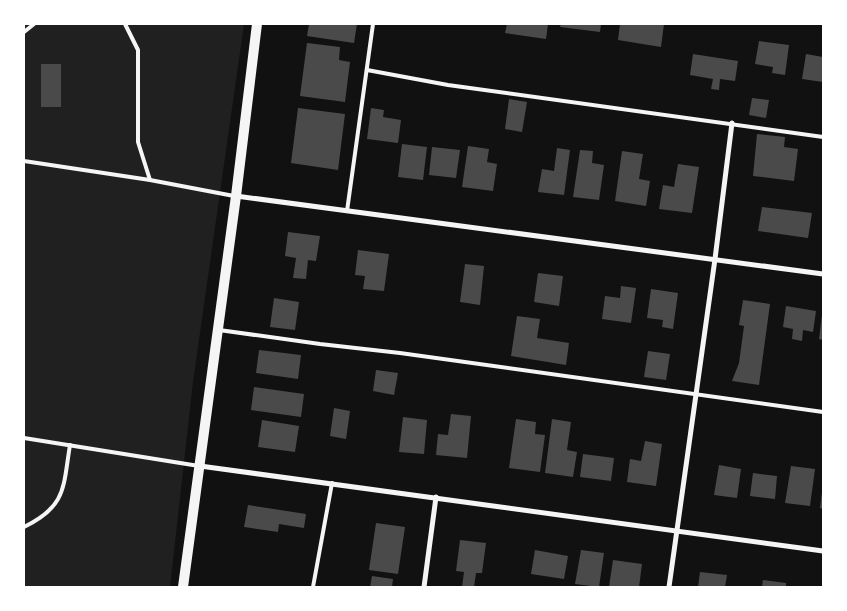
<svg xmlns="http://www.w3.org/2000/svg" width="847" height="611" font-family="'Asap Condensed',sans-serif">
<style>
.green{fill:#202020}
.building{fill:#4a4a4a}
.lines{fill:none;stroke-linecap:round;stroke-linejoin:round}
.service{stroke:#f5f5f5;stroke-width:4}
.minor{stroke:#f5f5f5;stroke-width:5}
.secondary{stroke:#f5f5f5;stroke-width:10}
</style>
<rect width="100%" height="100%" fill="#111"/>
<polygon class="green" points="24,24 244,24 193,382 170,587 24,587"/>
<g class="building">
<polygon points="309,24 357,24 354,43 307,36"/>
<polygon points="507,24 548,24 546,39 505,33"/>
<polygon points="561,24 601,24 600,32 560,27"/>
<polygon points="620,24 664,24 661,47 618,40"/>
<polygon points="759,41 789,45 785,75 772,73 773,67 755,64"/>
<polygon points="307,43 340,47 339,60 350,62 345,102 300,96"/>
<polygon points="693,54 738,61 735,81 720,79 719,90 711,89 713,79 690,75"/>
<polygon points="806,54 823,57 823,82 802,79"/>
<rect x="41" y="64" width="20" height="43"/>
<polygon points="752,98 769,100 766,118 749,115"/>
<polygon points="509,99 527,102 522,132 505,129"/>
<polygon points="298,108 345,114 338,170 291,163"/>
<polygon points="371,108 384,110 383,117 401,120 398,143 367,139"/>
<polygon points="757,134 785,137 784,147 798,149 794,181 753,176"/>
<polygon points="402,144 427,147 423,180 398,177"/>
<polygon points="468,146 489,149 487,162 497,164 493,191 462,187"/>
<polygon points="432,147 460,150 456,178 429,175"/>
<polygon points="557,148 570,150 564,195 538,192 542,169 554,171"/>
<polygon points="580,150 593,151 592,163 604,165 599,200 573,197"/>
<polygon points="622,151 643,154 639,179 650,181 646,206 615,201"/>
<polygon points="678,164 699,167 692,213 659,209 663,185 674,187"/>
<polygon points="762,207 812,213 808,238 758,231"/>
<polygon points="288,232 320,236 316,261 308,260 306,279 293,278 296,258 285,256"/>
<polygon points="358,250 389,254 384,291 363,289 365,276 355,275"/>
<polygon points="465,264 484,266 480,305 460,302"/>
<polygon points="538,273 563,276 559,306 534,302"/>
<polygon points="621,286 636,288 631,323 602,319 605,296 620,298"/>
<polygon points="651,289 678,293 673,329 662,327 663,320 647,318"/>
<polygon points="274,298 299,302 295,330 270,327"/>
<polygon points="743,300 770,304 759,385 732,381 739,363 744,326 739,325"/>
<polygon points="786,306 816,311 813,332 803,330 802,341 792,339 793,329 783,327"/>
<polygon points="822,315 823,315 823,340 819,339"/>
<polygon points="517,316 540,319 537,338 569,343 566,365 511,356"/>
<polygon points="259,350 301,355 298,379 256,373"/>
<polygon points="648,351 670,354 666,380 644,377"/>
<polygon points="376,370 398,373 394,395 373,391"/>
<polygon points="254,387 304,394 301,417 251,410"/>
<polygon points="334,408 350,411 346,439 330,436"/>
<polygon points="451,414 471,416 467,458 436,455 438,434 448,435"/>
<polygon points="403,417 427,420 424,454 399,452"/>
<polygon points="516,419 536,422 535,434 545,435 540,472 509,468"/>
<polygon points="552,419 571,422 567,450 577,452 573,477 545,473"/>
<polygon points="262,420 299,426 295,452 258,447"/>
<polygon points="645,441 662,444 656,486 627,482 630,459 641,461"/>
<polygon points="583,454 614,458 611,481 580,477"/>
<polygon points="719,465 741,469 737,498 714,495"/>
<polygon points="791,466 815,469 810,506 785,503"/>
<polygon points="753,473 777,476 775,499 750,496"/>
<polygon points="822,492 823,492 823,509 820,508"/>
<polygon points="248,505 306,514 304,528 279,524 278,532 244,527"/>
<polygon points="376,523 405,527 398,574 369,570"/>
<polygon points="460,540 486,543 482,573 476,573 474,587 462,587 464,572 456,571"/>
<polygon points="535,550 568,556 564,579 531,574"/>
<polygon points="581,550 604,553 599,587 575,584"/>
<polygon points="613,560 642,564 639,587 609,587"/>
<polygon points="700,572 727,575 725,587 698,587"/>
<polygon points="372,576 393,579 392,587 370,587"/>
<polygon points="763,580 786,583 786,587 762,587"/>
</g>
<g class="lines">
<g class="service">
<polyline points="125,24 138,50 138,142 150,180"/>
<polyline points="24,32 34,24"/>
<polyline points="367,70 448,85 823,137"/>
<polyline points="24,161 150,180 234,196"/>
<polyline points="347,211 373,24"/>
<polyline points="219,330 320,344 400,353 823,412"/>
<polyline points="24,438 199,466"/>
<path d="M24 527C67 506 63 487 70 445"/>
<polyline points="313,587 332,483"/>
</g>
<g class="minor">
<polyline points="236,196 823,274"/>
<polyline points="200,466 823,551"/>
<polyline points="424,587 436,497"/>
<polyline points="669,587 715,259 732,123"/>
</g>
<polyline class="secondary" points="183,587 236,196 257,24"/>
</g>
<rect width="847" height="611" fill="none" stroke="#ffffff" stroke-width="50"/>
</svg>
